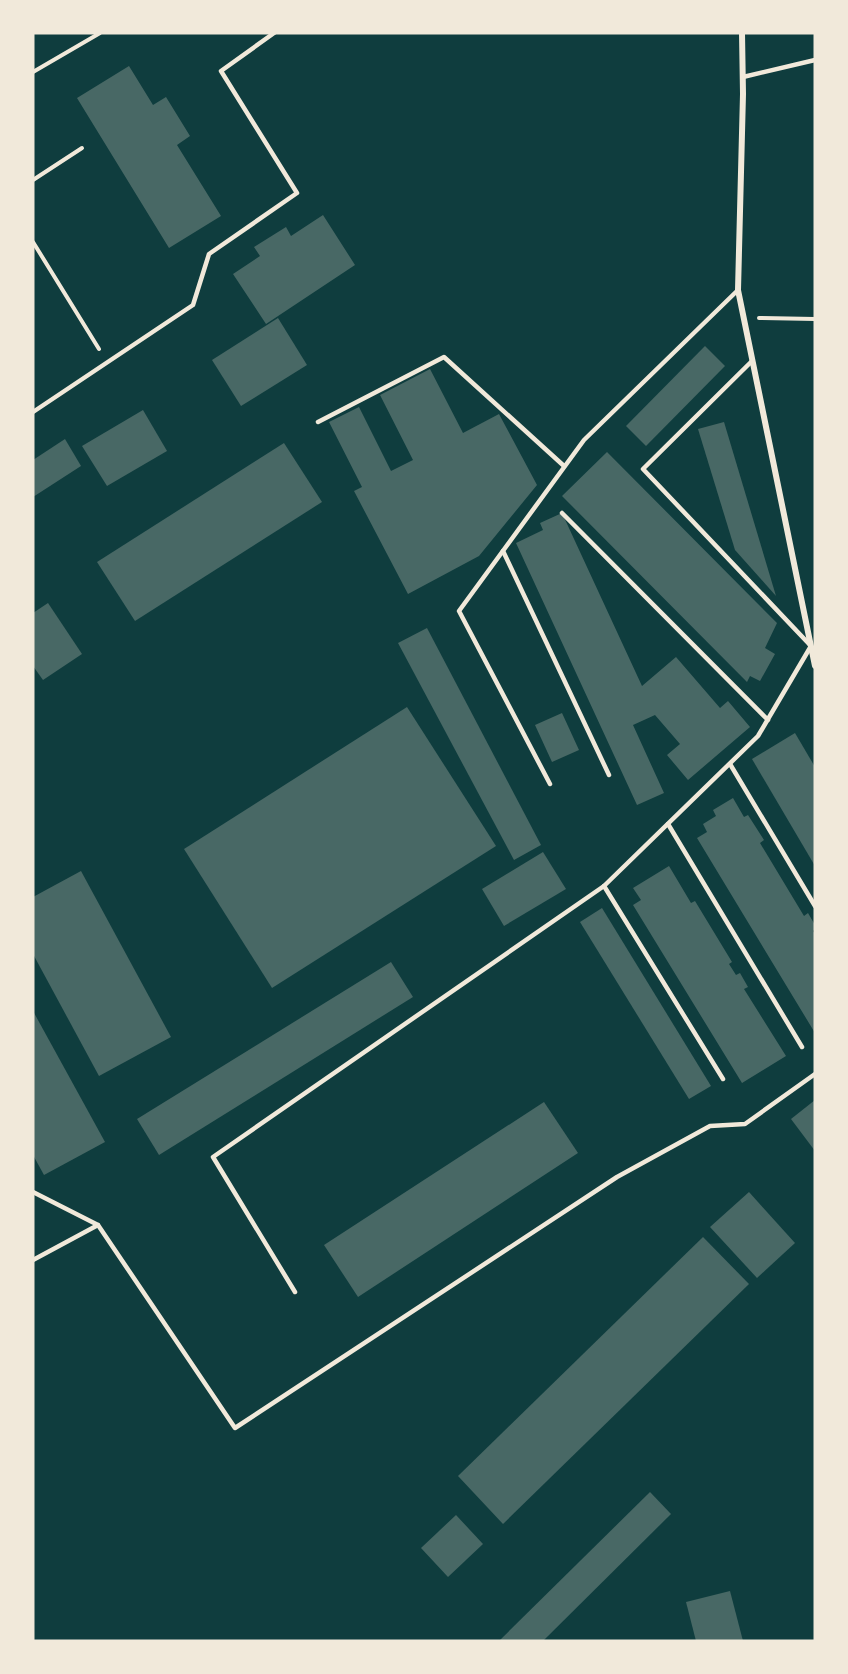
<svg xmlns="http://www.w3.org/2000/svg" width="848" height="1674" font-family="'Source Sans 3',sans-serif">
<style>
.building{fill:#486865}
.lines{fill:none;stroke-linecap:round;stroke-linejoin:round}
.path{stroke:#f1e9da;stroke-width:4}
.service{stroke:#f1e9da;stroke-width:4.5}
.minor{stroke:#f1e9da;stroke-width:6}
</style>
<rect width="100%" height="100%" fill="#0f3d3e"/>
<g class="building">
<polygon points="129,66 153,105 166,97 190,136 177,145 221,216 169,248 77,98"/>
<polygon points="323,215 355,265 266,324 233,274 260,256 254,247 286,227 291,236"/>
<polygon points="278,318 307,365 241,406 212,360"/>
<polygon points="705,346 725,366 646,446 626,426"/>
<polygon points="430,369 463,433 499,414 537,485 479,556 408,594 354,491 362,487 329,422 359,407 391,471 413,460 380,395"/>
<polygon points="143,410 167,451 107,486 82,446"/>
<polygon points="724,422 776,596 735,550 698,429"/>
<polygon points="65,439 81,466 33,497 33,460"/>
<polygon points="284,443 322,502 135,621 97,562"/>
<polygon points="607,452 777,623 765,648 775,654 760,681 750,676 747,682 562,496"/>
<polygon points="562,513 642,686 676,657 720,708 728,701 750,727 688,780 667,755 680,744 655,715 633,725 664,793 637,805 516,543 543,530 540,523"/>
<polygon points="48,603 82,654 43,680 33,666 33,613"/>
<polygon points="427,628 541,845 514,860 398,643"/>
<polygon points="407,707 496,846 272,988 184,849"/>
<polygon points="562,713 579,750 552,762 535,725"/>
<polygon points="795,733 815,767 815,866 752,759"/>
<polygon points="733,798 744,817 748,815 764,840 760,843 804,916 808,913 815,925 815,929 813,931 815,934 815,1033 697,838 707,832 703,824 716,816 713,810"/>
<polygon points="543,852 566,889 504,926 482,889"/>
<polygon points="669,866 691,903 695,901 732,962 729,964 736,975 740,973 748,987 744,989 786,1056 742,1083 633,905 641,900 633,888"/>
<polygon points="81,871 171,1037 99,1076 33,954 33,897"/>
<polygon points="602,908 711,1086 689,1099 580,922"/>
<polygon points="391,962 413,997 159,1155 137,1119"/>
<polygon points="33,1011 105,1142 44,1175 33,1155"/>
<polygon points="815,1100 815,1151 791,1119"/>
<polygon points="544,1102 578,1153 358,1297 324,1245"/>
<polygon points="749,1192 795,1243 757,1278 710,1227"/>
<polygon points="703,1237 749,1284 503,1524 458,1476"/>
<polygon points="650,1492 671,1514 543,1641 499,1641"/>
<polygon points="456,1515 483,1544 448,1577 421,1548"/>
<polygon points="730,1591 743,1641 696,1641 686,1602"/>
</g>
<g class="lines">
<g class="path">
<polyline points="33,72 100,33"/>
<polyline points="33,180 82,148"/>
<polyline points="33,242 99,349"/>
<polyline points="759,318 815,319"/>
</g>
<g class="service">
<polyline points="743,77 815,60"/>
<polyline points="33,412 193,305 209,254 297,193 221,71 274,33"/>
<polyline points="318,422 444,357 564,466"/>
<polyline points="562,513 768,720"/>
<polyline points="503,551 609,775"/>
<polyline points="730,764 815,906"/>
<polyline points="550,784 459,611 584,440 738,290"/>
<polyline points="668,824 802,1047"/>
<polyline points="604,886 723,1079"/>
<polyline points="33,1192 98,1225 235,1428 617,1177 710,1126 745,1124 815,1074"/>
<polyline points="33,1260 98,1225"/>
<polyline points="295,1292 213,1157 604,886 758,736 811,646 643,469 752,361"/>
</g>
<polyline class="minor" points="742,33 743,94 738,290 815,666"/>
</g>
<rect width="848" height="1674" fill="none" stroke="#f1e9da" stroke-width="69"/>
</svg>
